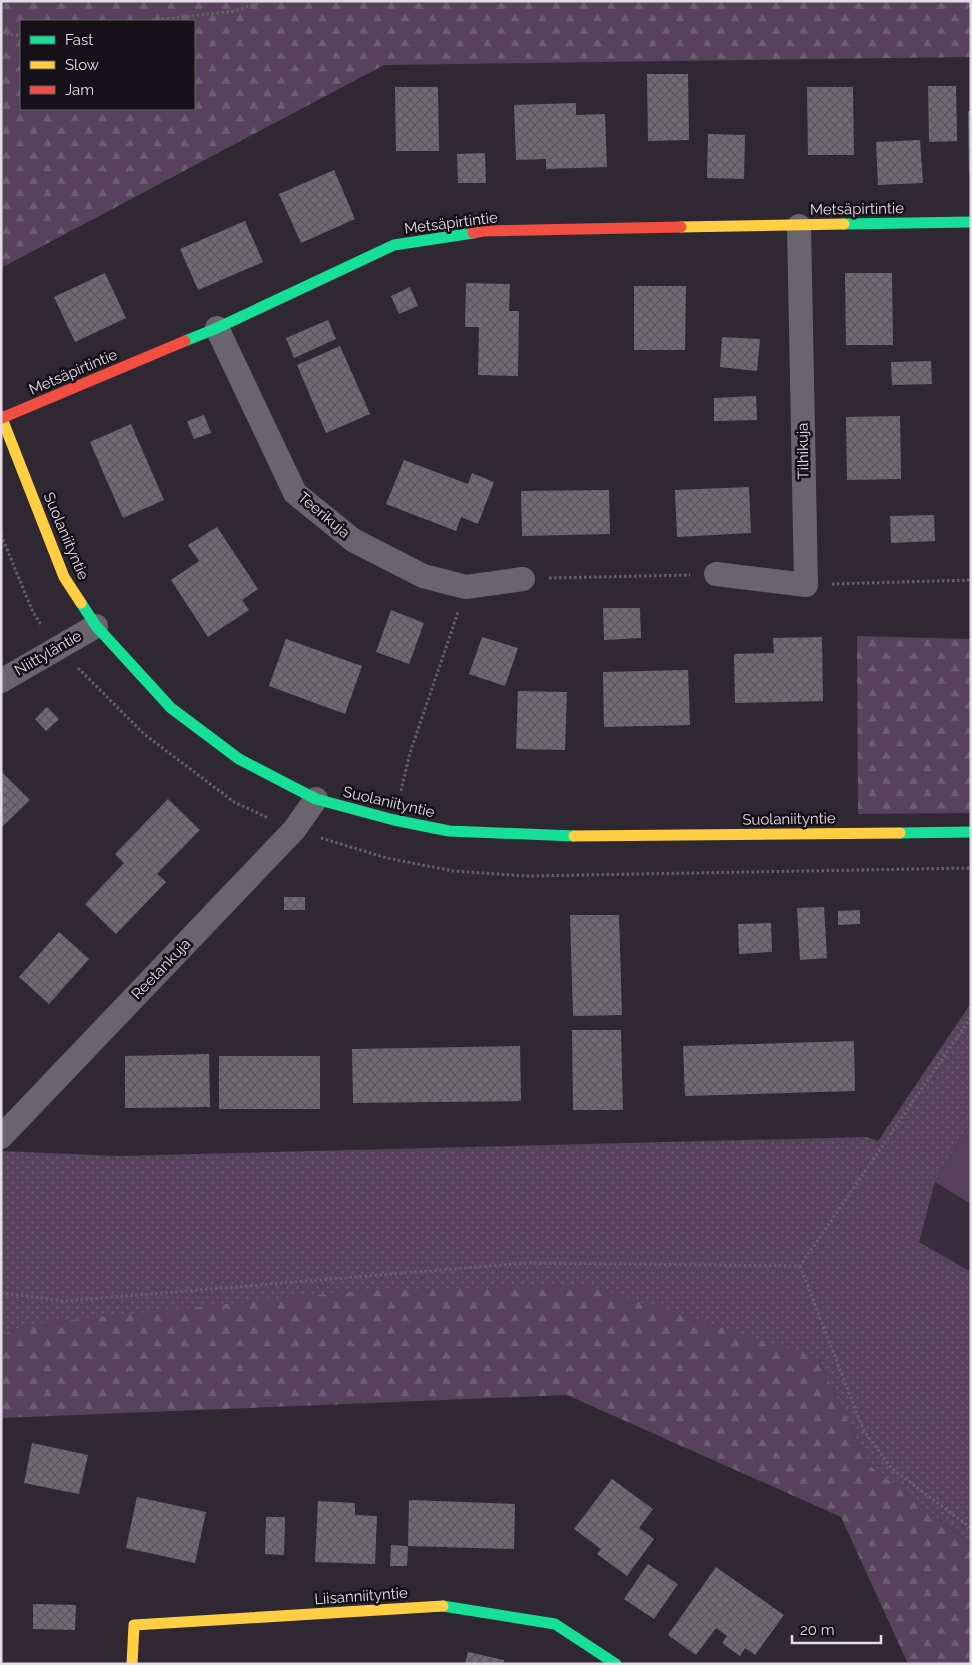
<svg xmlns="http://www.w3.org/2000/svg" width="972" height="1665" font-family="Raleway,sans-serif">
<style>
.built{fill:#3a2b3f}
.grass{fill:url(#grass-dots)}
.forest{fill:url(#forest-firs);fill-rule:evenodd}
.green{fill:#57415d}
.building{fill:url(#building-cross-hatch)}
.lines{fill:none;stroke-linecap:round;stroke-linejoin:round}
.path{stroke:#666168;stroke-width:3;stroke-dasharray:2.5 2.5;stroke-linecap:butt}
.street{stroke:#6a646c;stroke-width:24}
.fast{stroke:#16e098;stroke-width:11}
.slow{stroke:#ffcf43;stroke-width:11}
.jam{stroke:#f24e42;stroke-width:11}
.labels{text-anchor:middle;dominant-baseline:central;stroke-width:5;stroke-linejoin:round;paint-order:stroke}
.street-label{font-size:15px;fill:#e3dbe6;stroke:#161018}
</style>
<defs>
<pattern id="grass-dots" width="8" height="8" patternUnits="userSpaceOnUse" patternTransform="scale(1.25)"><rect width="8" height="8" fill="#57415d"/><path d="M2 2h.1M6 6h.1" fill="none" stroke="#6f5c74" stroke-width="1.8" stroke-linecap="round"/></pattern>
<pattern id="forest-firs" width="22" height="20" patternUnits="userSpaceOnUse" patternTransform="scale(1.25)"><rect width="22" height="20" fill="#57415d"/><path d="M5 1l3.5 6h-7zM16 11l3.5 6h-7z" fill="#6f5c74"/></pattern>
<pattern id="building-cross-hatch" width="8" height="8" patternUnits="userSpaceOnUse" patternTransform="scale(1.25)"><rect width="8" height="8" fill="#706b73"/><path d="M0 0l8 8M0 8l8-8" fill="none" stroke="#5a565c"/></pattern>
</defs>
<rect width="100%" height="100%" fill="#2f2832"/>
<polygon class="built" points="971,1122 971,1272 919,1242 935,1182"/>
<polygon class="grass" points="971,1003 971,1122 935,1182 919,1242 971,1272 971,1544 869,1465 818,1358 30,1324 1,1335 1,1151 119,1156 867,1137 878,1141"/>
<g class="forest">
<path d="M1 1H971V57L384 65 1 268ZM21 21H194V109H21Z"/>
<polygon points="857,636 971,639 971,813 858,814"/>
<polygon points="588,1285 818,1358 869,1465 971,1544 971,1664 908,1664 841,1517 567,1395 1,1418 1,1335 30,1324 356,1291"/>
</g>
<polygon class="green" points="971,1122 971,1204 935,1182"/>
<g class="building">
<polygon points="647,74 688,74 689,140 648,141"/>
<polygon points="928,86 956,86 957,141 929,142"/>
<polygon points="395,87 438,87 439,151 396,151"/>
<polygon points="807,87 853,87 854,155 808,155"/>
<polygon points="576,103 576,115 605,114 607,167 546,169 546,159 516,160 514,105"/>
<polygon points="968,111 971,111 971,173 969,173"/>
<polygon points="708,134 745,135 744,179 707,178"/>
<polygon points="920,140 923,183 878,185 876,142"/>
<polygon points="485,153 486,183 458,183 457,154"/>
<polygon points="334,170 355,219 301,243 279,194"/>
<polygon points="245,221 263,262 198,290 180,249"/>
<polygon points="105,273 126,318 75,342 54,297"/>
<polygon points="845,273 892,273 893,345 846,345"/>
<polygon points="466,283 510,284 509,311 519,311 518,376 478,375 479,327 465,327"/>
<polygon points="634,286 686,286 685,350 634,350"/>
<polygon points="410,287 418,306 399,314 391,296"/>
<polygon points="328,320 336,339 294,358 286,338"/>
<polygon points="722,337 760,339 757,371 720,367"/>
<polygon points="340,346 370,414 326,433 297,365"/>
<polygon points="931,361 932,384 892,385 891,362"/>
<polygon points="756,396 757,420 714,421 714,398"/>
<polygon points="204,415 211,433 194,439 187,421"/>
<polygon points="900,416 901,479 847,480 846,417"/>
<polygon points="131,424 164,500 123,518 90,442"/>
<polygon points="404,460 468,484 472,473 494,482 478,524 461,517 456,531 386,504"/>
<polygon points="749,487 751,533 677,537 675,490"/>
<polygon points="609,490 610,534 522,536 521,491"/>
<polygon points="934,515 935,541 891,543 890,516"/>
<polygon points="217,527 258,589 242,600 249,610 208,637 171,580 199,561 188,545"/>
<polygon points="603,608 640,608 641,638 604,640"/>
<polygon points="391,610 424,623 409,664 376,652"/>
<polygon points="482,637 518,648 505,686 469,674"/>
<polygon points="822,637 823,701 735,703 734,654 774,653 773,638"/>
<polygon points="286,639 362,666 345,714 269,686"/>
<polygon points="688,670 690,725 604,727 603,672"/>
<polygon points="518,691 567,692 565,750 516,749"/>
<polygon points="47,707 59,719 46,731 35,719"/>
<polygon points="1,771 30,800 1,828"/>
<polygon points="168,799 200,830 157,874 166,882 116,934 85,904 124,863 115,854"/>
<rect x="284" y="897" width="21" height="13"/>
<polygon points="824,907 827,958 800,960 797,908"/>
<polygon points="860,910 860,924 838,925 838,911"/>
<polygon points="570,915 619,915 622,1015 573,1016"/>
<polygon points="771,923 772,952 739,954 738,924"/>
<polygon points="59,932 89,959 49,1004 19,977"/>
<polygon points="572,1030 621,1030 623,1110 573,1110"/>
<polygon points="854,1041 855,1091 685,1096 683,1046"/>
<polygon points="520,1046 521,1101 353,1103 352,1049"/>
<polygon points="209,1054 210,1107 125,1108 125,1056"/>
<rect x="219" y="1056" width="101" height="53"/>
<polygon points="32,1443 88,1455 79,1494 24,1483"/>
<polygon points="612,1479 653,1509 639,1528 654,1539 627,1576 597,1554 601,1549 574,1529"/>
<polygon points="137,1497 206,1512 195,1563 126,1548"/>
<polygon points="409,1500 515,1504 514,1549 408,1546"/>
<polygon points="318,1501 355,1503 355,1515 377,1516 375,1564 315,1562"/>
<polygon points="266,1517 285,1517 284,1555 265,1554"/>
<polygon points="391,1545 408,1546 407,1566 390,1566"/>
<polygon points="648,1564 678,1584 654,1619 624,1599"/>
<polygon points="716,1567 784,1615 755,1655 745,1648 740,1656 722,1643 727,1636 716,1628 696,1655 668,1635"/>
<polygon points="33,1604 76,1605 75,1630 33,1629"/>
<polygon points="468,1652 504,1660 503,1664 465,1664"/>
</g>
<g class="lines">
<g class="path">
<polyline points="147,21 235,11 263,1"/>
<polyline points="1,33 21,36"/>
<polyline points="1,535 33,612 42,626"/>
<polyline points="549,578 690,575"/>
<polyline points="832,584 971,580"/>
<polyline points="78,668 144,734 234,802 268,818"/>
<polyline points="401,791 410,753 458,612"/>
<polyline points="321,838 387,858 453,871 527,876 971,868"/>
<polyline points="800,1266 863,1429 891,1468 971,1528"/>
<polyline points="1,1293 65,1301 526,1263 800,1266 971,1017"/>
</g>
<g class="street">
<polyline points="217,328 295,493 353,540 423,576 466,587 523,579"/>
<polyline points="716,574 806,585 799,226"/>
<polyline points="1,681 96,626"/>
<polyline points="1,1137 294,830 316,799"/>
</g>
<g class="fast">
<polyline points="844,224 971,222"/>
<polyline points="185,341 217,328 394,245 473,233"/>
<polyline points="81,603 96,626 171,708 239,759 316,799 394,820 449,831 574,836"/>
<polyline points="900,833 971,832"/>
<polyline points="443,1606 555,1624 616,1664"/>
</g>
<g class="slow">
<polyline points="681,227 844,224"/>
<polyline points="1,416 64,577 81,603"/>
<polyline points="574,836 900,833"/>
<polyline points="132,1664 134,1625 443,1606"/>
</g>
<g class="jam">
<polyline points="473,233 483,231 681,227"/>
<polyline points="2,418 185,341"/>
</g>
</g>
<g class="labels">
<g class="street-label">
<text transform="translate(857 209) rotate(-1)">Metsäpirtintie</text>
<text transform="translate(451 223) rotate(-7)">Metsäpirtintie</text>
<text transform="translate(73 372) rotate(-23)">Metsäpirtintie</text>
<text transform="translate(803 451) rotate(-91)">Tilhikuja</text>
<text transform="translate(324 515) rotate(40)">Teerikuja</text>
<text transform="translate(66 536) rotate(67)">Suolaniityntie</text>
<text transform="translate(48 653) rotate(-30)">Niittyläntie</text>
<text transform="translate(389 802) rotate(13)">Suolaniityntie</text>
<text transform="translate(789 819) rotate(-1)">Suolaniityntie</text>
<text transform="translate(161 969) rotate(-46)">Reetankuja</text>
<text transform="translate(361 1596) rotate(-4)">Liisanniityntie</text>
</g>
</g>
<rect width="972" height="1665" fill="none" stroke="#e3dbe6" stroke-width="5"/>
<rect x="20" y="20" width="175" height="90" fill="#161018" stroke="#68616a"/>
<rect x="30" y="36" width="25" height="8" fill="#16e098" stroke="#68616a"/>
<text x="65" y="45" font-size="15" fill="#e3dbe6">Fast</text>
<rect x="30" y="61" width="25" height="8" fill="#ffcf43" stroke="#68616a"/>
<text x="65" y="70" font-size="15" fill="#e3dbe6">Slow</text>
<rect x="30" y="86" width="25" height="8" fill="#f24e42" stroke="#68616a"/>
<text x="65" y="95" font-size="15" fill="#e3dbe6">Jam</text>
<path d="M792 1635v8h89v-8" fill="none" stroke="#e3dbe6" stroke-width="2.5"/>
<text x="800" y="1635" font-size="15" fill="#e3dbe6" stroke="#161018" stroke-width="4" paint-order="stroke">20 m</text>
</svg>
